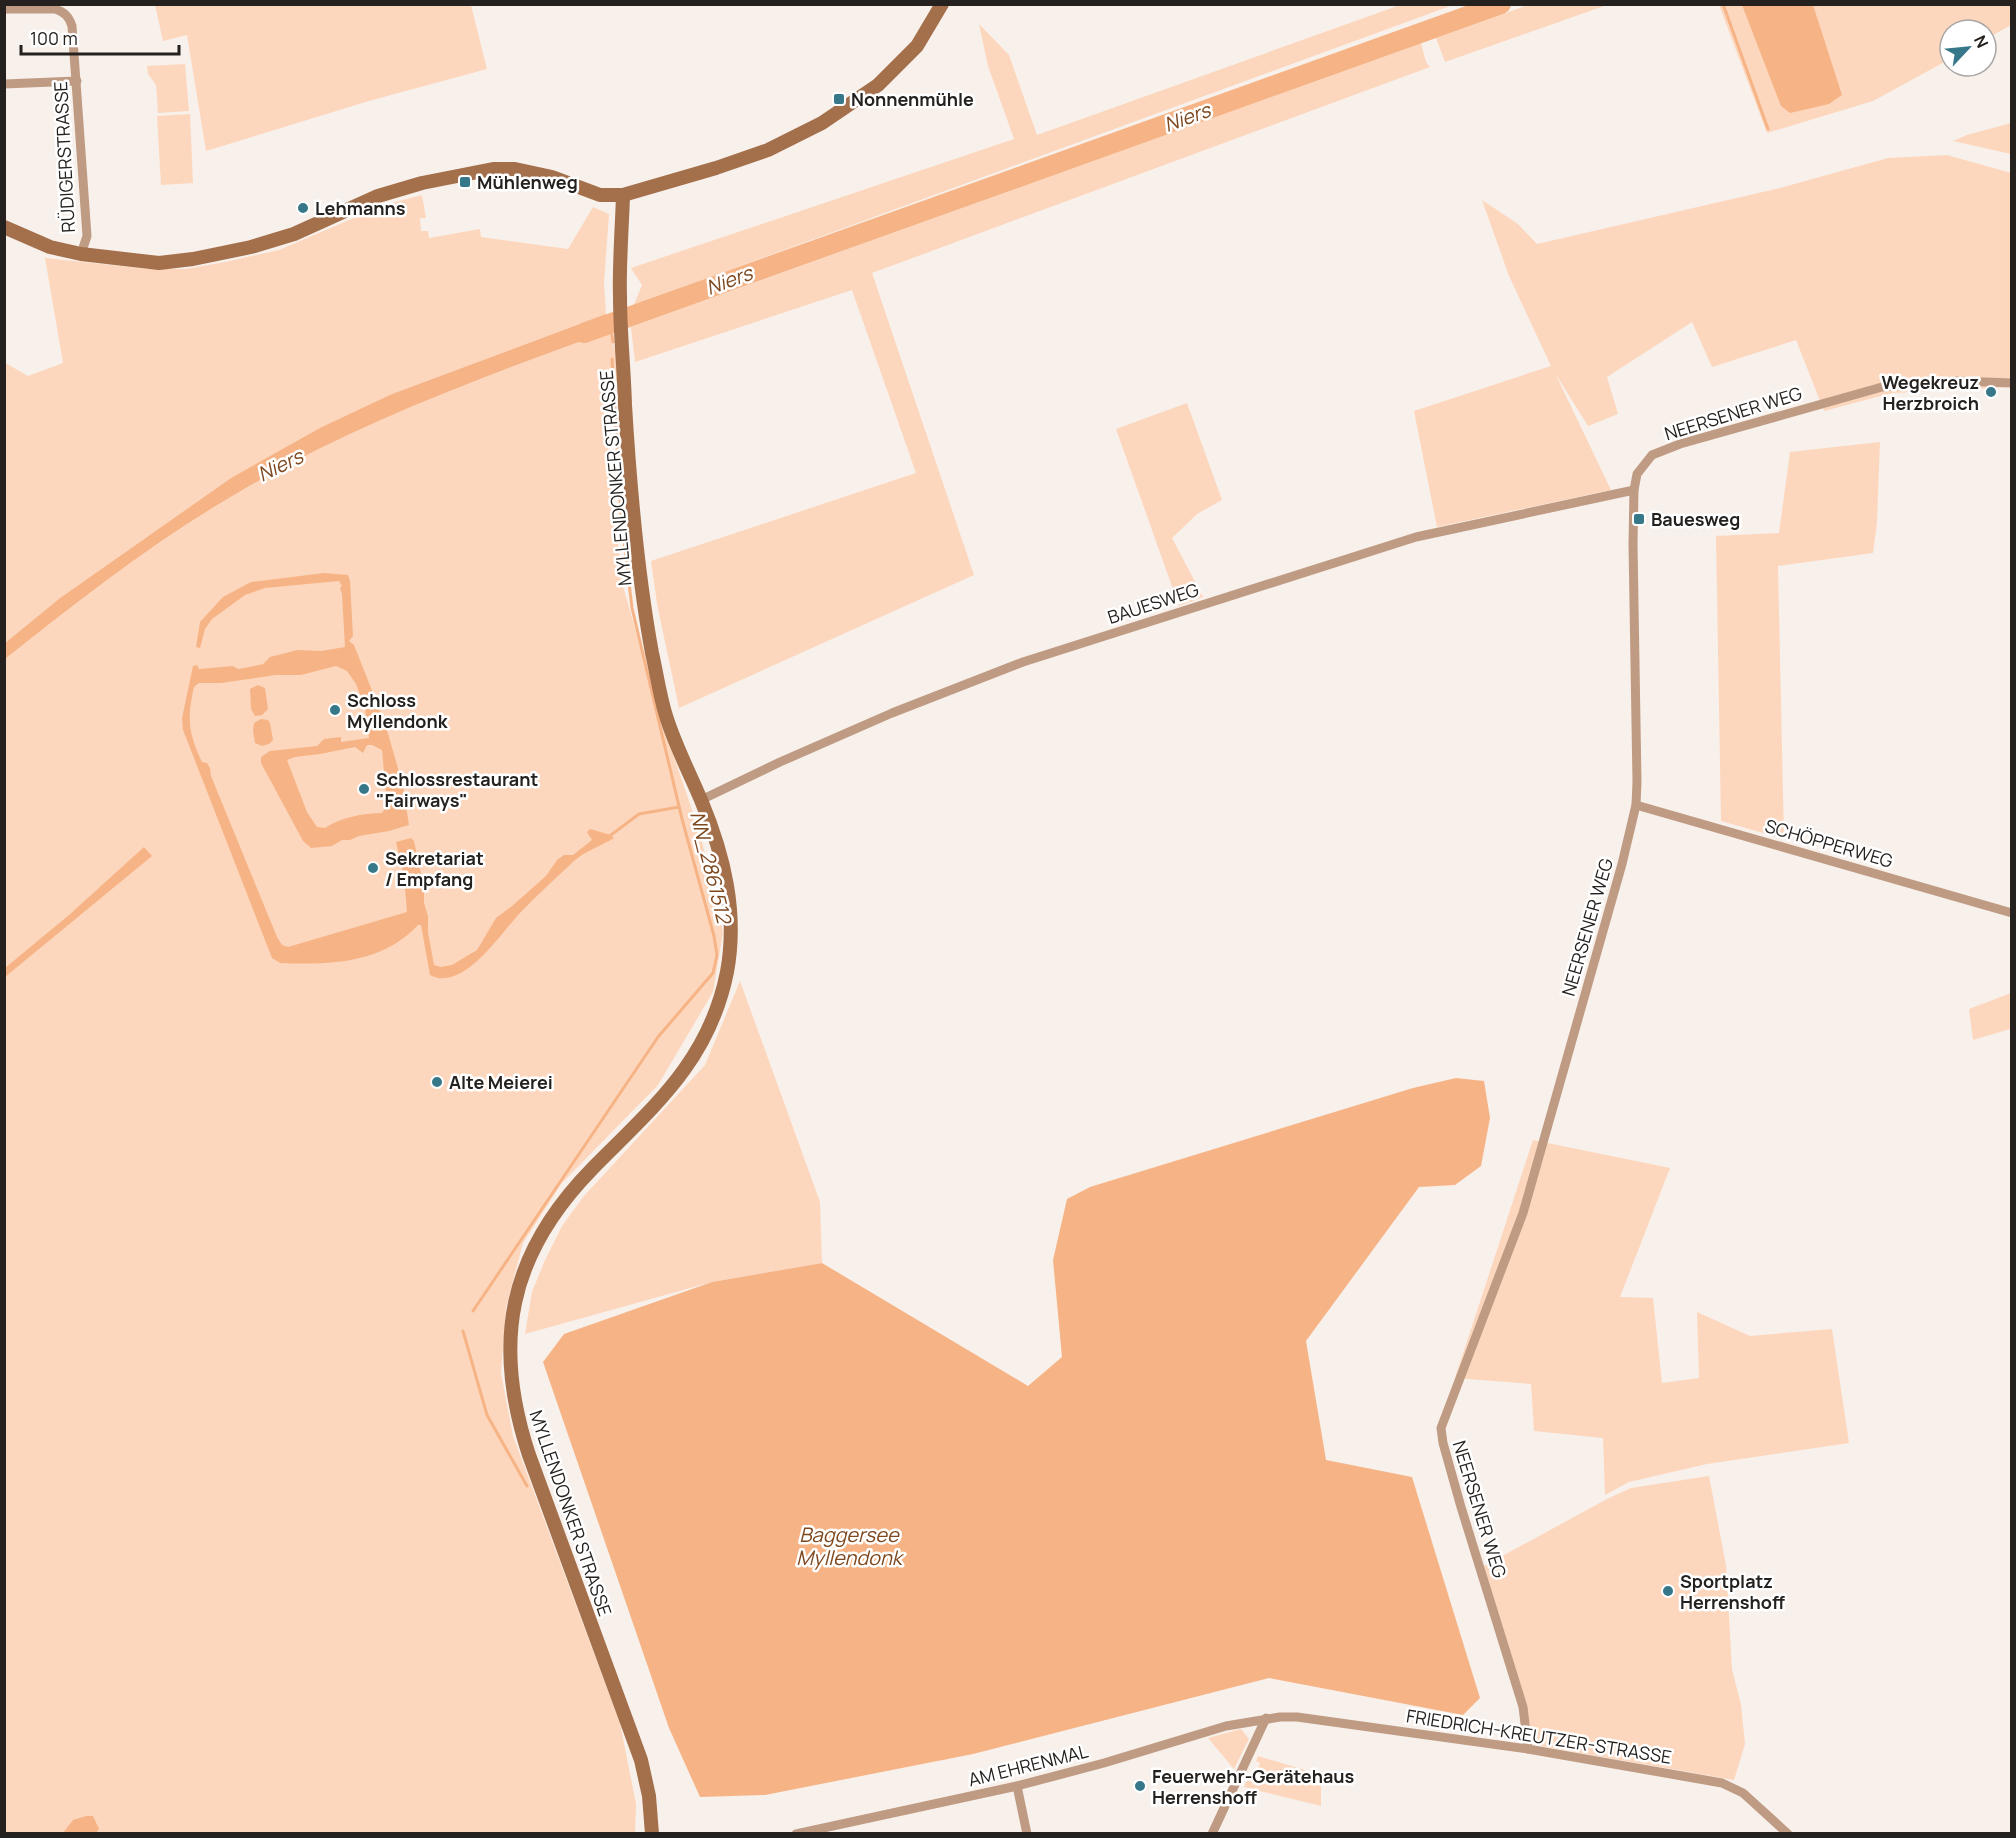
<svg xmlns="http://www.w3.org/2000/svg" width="2016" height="1838" font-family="Manrope,sans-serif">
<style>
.green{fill:#fdd7bd}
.water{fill:#f6b486;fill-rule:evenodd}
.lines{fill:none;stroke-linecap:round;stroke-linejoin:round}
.stream{stroke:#f6b486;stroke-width:3}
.river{stroke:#f6b486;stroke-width:20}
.street{stroke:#bf9b83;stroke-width:9}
.secondary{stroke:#a4704c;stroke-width:14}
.poi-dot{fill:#36788a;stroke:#fff;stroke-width:2}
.labels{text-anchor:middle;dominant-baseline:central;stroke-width:5;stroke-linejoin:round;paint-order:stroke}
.poi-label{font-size:18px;font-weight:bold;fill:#24211f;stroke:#fff;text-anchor:start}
.street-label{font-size:18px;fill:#24211f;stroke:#fff}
.water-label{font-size:20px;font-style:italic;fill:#7e481f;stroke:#fff}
</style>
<rect width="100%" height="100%" fill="#f8f0eb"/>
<g class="green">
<polygon points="1403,4 1453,5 653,298 644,307 633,307 642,285 631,268 1014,139 988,66 979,24 1009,55 1037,135"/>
<polygon points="1531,4 1607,5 1445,62 1436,38"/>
<polygon points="155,5 471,5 487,69 369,101 206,151 187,35 163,41"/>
<polygon points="1719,5 2011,5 2011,25 1986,39 1986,30 1950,30 1950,59 1873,101 1767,133"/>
<polygon points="1421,43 1426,62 1430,67 872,273 974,575 679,708 657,604 651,561 916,473 852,290 635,362 631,327"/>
<polygon points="185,64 189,111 158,113 156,85 148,74 147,66"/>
<polygon points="190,114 193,183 161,185 157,116"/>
<polygon points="2011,123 2011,154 1953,141 1967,135"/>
<polygon points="1947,155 2011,173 2011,387 1892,393 1824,411 1796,340 1712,367 1692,322 1607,377 1618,414 1588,426 1555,373 1611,490 1437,527 1414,411 1551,366 1509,276 1482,200 1518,224 1537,244 1780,188 1888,158"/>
<polygon points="422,195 426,218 420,218 421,231 428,231 429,238 480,229 481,237 568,249 593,207 609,214 604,282 606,314 392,394 231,478 60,598 5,643 4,362 28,376 63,363 45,258 149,269 185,269 225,262 279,250 384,205"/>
<path d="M609 331 617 357 620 379 603 387 622 583 663 725 700 833 723 932 713 992 658 1085 561 1184 523 1243 506 1307 501 1373 513 1436 620 1723 636 1804 635 1833 5 1834V659C78 601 152 543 234 495 352 425 480 378 609 331Z"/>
<polygon points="1187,403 1222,500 1197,514 1172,538 1203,597 1179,606 1116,429"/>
<polygon points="1880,442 1877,522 1873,553 1778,566 1784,839 1721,821 1716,536 1779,533 1790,452"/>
<polygon points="740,981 820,1202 822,1263 712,1282 525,1334 532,1292 545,1260 562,1226 584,1196 705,1065"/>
<polygon points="2011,993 2011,1039 2010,1029 1973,1040 1969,1009"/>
<polygon points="1533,1140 1670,1168 1620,1297 1653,1298 1662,1383 1699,1378 1697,1312 1750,1336 1832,1329 1849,1443 1707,1464 1629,1482 1605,1495 1603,1438 1534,1431 1531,1384 1455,1378"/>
<polygon points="1709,1476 1726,1565 1732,1669 1741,1705 1745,1744 1734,1780 1541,1746 1533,1736 1484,1566 1607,1499 1631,1488"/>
<polygon points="1241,1729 1249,1739 1234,1769 1208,1738"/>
<polygon points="1258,1756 1321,1775 1321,1806 1244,1787 1250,1774 1255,1776 1260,1763 1256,1761"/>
</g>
<g class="water">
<polygon points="1742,5 1813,5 1842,95 1829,104 1790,113 1781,106"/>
<path d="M606 314 609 331C480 378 352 425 234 495 152 543 78 601 5 659V643L60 598 231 478 320 428 392 394Z"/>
<path d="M324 573 348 575 350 581 353 636 349 641 354 645 385 723 403 786 409 825 389 831 359 836 350 840H342L332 846 311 848 303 841 261 763V757L270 751 317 746 324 739 341 737V742L369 738 365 708 356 684 347 671 336 666 301 675H276L221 683H199L194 687C187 719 188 732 202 762L207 763 210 768 211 776 277 937 282 945 288 947 407 912 404 877 396 842 411 838 414 841 424 887V903L428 916V932L434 965 441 967 452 965 477 950 496 918 512 906 546 876 557 860 564 855H573L592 840 587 832 590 829 611 835 614 838C601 846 585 851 574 861 556 878 537 895 520 913 501 933 463 993 430 975L421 925H418C382 964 329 965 280 963L272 958 183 730 182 718 193 666 197 665 199 669 233 666 238 669 244 668 263 664 270 657 297 650 321 651 345 647 342 594 340 588 342 586 339 581 265 588 245 595 212 619 205 629 200 648 196 647 200 622 223 597 251 582ZM367 745H372L382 750 387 805 382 813C364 813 339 818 325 828L317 827 307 812 287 760 295 757 320 754 355 747 363 753Z"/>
<polygon points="258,685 265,688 268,709 262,715 255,716 251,709 250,689"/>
<polygon points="261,719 268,720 270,723 273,740 269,744 262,746 255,743 253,731 254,723"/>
<polygon points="144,847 152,856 5,977 5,968 69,915"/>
<polygon points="1456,1078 1484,1081 1490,1118 1481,1166 1455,1185 1419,1187 1306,1341 1326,1460 1412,1477 1480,1698 1463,1715 1269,1678 973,1754 765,1795 700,1797 669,1728 543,1362 564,1334 712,1282 822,1263 1028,1386 1062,1357 1053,1260 1067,1199 1090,1187 1413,1088"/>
<polygon points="86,1816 93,1816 99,1829 96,1833 63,1833 73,1820"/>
</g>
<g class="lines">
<g class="stream">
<polyline points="1723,4 1768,129"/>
<polyline points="610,323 613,342"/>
<polyline points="611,835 639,814 679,807"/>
<polyline points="473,1311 658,1037 713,973 717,955 714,936 682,819 632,608 621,515 612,359"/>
<polyline points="463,1331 487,1415 527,1486"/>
</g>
<polyline class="river" points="584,333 1501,4"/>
<g class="street">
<path d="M4 9H55C65 12 69 17 72 26L87 236 81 254"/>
<polyline points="4,84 77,81"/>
<polyline points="701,800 780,762 892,713 1023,662 1416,537 1634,490"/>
<polyline points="1636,805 2012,913"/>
<polyline points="1528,1749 1523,1707 1461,1507 1443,1443 1441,1428 1523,1213 1622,864 1636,805 1637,782 1633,544 1634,490 1637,474 1652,455 1680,444 1882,387 1958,381 2012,383"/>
<polyline points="1017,1786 1027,1834"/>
<polyline points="796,1834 1017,1786 1104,1763 1226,1726 1280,1717 1297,1717 1528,1749 1722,1783 1743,1793 1788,1834"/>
<polyline points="1212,1834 1266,1718"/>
</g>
<g class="secondary">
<path d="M623 195C622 229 619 263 620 297 620 333 624 369 625 405 630 489 637 571 652 653 657 675 660 698 667 719 676 747 690 774 701 800 724 855 738 912 727 972 709 1062 653 1107 592 1169 508 1255 492 1343 529 1455L641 1760 649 1796 652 1834"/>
<polyline points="4,227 50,247 81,254 159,263 193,259 251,247 294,234 378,196 422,183 493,169 515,169 552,177 600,195 623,195 716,168 768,150 822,123 878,85 917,46 942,4"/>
</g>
</g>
<g class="poi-dot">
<rect x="833" y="93" width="12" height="12" rx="3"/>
<rect x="459" y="176" width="12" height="12" rx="3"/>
<circle cx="303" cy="208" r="6"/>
<circle cx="1991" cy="392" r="6"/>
<rect x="1633" y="513" width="12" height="12" rx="3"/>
<circle cx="335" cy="710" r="6"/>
<circle cx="364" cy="789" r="6"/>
<circle cx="373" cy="868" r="6"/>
<circle cx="437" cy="1082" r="6"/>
<circle cx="1668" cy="1591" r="6"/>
<circle cx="1140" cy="1786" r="6"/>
</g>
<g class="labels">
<g class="poi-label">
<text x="851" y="99">Nonnenmühle</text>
<text x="477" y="182">Mühlenweg</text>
<text x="315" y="208">Lehmanns</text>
<text x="1979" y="382" text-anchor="end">Wegekreuz<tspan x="1979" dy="21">Herzbroich</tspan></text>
<text x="1651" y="519">Bauesweg</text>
<text x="347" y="700">Schloss<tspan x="347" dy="21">Myllendonk</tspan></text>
<text x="376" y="779">Schlossrestaurant<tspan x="376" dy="21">"Fairways"</tspan></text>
<text x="385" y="858">Sekretariat<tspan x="385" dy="21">/ Empfang</tspan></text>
<text x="449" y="1082">Alte Meierei</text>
<text x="1680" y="1581">Sportplatz<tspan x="1680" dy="21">Herrenshoff</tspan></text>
<text x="1152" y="1776">Feuerwehr-Gerätehaus<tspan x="1152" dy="21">Herrenshoff</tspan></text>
</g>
<g class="street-label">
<text transform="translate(64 157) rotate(-93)">RÜDIGERSTRASSE</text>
<text transform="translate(1733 413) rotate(-17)">NEERSENER WEG</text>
<text transform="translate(615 478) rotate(-95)">MYLLENDONKER STRASSE</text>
<text transform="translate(1153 603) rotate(-18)">BAUESWEG</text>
<text transform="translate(1829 843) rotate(16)">SCHÖPPERWEG</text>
<text transform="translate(1587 927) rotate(-74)">NEERSENER WEG</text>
<text transform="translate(1480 1509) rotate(73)">NEERSENER WEG</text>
<text transform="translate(571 1513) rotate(71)">MYLLENDONKER STRASSE</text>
<text transform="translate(1539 1736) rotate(9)">FRIEDRICH-KREUTZER-STRASSE</text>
<text transform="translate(1028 1765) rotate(-14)">AM EHRENMAL</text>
</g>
<g class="water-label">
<text transform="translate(1187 117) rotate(-20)">Niers</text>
<text transform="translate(729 280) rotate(-20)">Niers</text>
<text transform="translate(280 465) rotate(-26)">Niers</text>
<text transform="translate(711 867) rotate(76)">NN_2861512</text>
<text x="849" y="1534">Baggersee<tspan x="849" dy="23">Myllendonk</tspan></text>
</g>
</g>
<rect width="2016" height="1838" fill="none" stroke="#24211f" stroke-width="12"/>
<g transform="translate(1968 48) rotate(64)"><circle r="28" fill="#ffffff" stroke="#a7a6a5" stroke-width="1.5"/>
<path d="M0-4.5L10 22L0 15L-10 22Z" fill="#36788a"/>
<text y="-9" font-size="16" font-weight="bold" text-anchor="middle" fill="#24211f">N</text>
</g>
<path d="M21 45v9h158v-9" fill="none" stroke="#24211f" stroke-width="3"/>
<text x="30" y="45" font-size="18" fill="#24211f" stroke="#ffffff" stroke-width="4.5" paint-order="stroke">100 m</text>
</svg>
